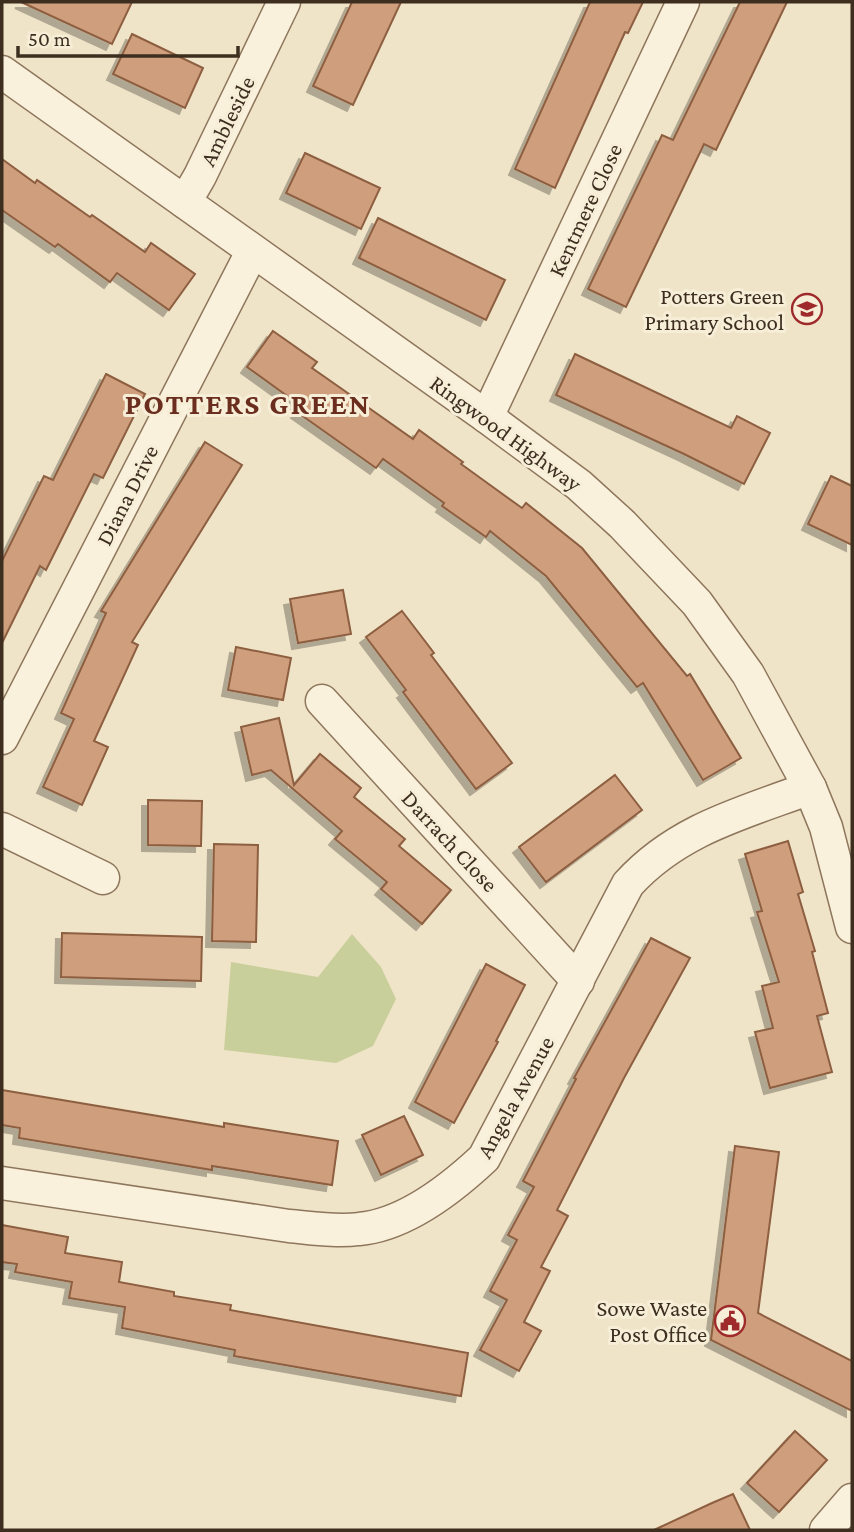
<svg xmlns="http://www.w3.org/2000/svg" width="854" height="1532" font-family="'Crimson Pro',serif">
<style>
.green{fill:#c9cf9b}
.building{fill:#cf9f7d;stroke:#8d5f41;stroke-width:2;filter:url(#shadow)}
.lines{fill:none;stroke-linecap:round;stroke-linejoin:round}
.minor-casing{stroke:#8d765c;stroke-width:35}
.minor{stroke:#faf1dc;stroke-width:32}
.labels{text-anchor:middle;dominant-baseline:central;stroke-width:6;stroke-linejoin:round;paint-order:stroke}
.street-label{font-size:23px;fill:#3d2e20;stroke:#f7eed8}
.poi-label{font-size:23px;fill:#3d2e20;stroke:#f7eed8;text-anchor:end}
.district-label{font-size:30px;font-weight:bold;letter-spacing:2px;fill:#6b2e1e;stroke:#f7eed8}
</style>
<defs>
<filter id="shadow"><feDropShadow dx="-6" dy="6" stdDeviation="0" flood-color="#0004"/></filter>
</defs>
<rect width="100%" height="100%" fill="#f0e4c8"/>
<polygon class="green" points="352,934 381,967 396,999 373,1046 336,1063 224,1050 231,962 318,977"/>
<g class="building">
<polygon points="21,2 132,2 112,44"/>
<polygon points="352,2 401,2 353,105 313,86"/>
<polygon points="590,2 643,2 628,33 625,32 555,188 515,169"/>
<polygon points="740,2 787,2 716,150 704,144 626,307 588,289 662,135 673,140"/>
<polygon points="132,34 203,68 185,108 113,74"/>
<polygon points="305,153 380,188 361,229 286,193"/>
<polygon points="2,159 35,183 37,180 90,217 92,215 145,252 151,243 195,274 169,310 117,273 110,282 58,244 55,247 2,210"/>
<polygon points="378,218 505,280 486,320 359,258"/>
<polygon points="273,331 317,362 312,368 342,389 413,439 419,430 463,462 461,464 522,508 526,503 582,548 687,676 690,674 741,758 703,780 643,683 637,687 546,576 490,531 486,537 442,506 444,503 383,459 376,468 297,412 301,406 247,367"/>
<polygon points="575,354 731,428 737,416 770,433 744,484 684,454 556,395"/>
<polygon points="106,374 145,394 103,478 94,474 46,570 40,566 2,643 2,561 44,476 53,480"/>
<polygon points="205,442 242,465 132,642 138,645 94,741 108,747 82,805 43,787 74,719 61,713 106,613 101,611"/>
<polygon points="831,476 852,486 852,545 808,524"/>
<polygon points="343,590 351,634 298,643 290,599"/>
<polygon points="402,611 434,653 431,655 512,763 476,789 403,692 406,690 366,637"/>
<polygon points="236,647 291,658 283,700 228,690"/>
<polygon points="279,718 294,785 320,754 361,788 354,797 405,839 399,846 451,890 422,924 381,889 387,882 335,839 342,831 271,770 252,775 241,727"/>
<polygon points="615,775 642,810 546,882 519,847"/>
<polygon points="148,800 202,801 201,846 148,845"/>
<polygon points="788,841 803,892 798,894 815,951 812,952 828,1013 817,1016 832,1072 770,1088 755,1032 773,1028 762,986 779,982 757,912 762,911 745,854"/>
<polygon points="214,844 258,845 256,942 212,941"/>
<polygon points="62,933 202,937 201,981 61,977"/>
<polygon points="651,938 690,958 624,1078 557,1210 568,1216 541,1267 550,1271 524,1322 541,1331 519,1371 480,1350 507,1300 490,1291 517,1240 508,1235 534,1187 523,1181 576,1079 574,1078"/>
<polygon points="486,964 525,985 496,1041 498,1042 454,1123 415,1102"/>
<polygon points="2,1090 224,1127 224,1123 338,1141 332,1185 212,1166 212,1170 19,1138 20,1128 2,1125"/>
<polygon points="404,1116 423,1155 381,1175 362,1135"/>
<polygon points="735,1146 779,1152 758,1313 852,1361 852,1411 711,1340"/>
<polygon points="2,1225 68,1237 65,1253 122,1262 119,1282 174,1292 174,1296 231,1305 230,1310 468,1353 461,1396 234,1356 235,1350 122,1328 125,1307 69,1298 72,1282 15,1272 17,1264 2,1262"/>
<polygon points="795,1431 827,1460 779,1512 747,1483"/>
<polygon points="733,1494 750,1530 654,1530 712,1503"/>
</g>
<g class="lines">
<g class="minor-casing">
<g id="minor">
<polyline points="2,72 487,417 579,485 622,524 697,603 748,674 810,788 826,827 852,927"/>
<polyline points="185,202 200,176 284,2"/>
<polyline points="487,417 683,2"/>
<polyline points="322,701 578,981"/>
<polyline points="2,738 252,252"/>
<polyline points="2,829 103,878"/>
<path d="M2 1183 289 1226C312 1228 336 1232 359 1229 405 1225 452 1188 484 1158L628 884C678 829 743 813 810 788"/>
<polyline points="826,1530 852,1500"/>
</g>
</g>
<use href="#minor" class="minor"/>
</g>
<defs>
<g id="school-ring" transform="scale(1.575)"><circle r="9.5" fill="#f7eed8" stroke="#9e2a2b" stroke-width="1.5"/><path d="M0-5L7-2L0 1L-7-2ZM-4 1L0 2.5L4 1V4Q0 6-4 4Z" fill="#9e2a2b"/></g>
<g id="civic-ring" transform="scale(1.575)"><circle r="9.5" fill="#f7eed8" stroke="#9e2a2b" stroke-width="1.5"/><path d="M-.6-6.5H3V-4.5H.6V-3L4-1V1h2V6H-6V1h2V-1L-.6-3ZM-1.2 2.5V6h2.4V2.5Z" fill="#9e2a2b"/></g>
</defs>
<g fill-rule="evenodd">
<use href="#school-ring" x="807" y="309"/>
<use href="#civic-ring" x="730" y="1321"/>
</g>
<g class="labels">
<g class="street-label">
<text transform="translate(227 121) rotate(-64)">Ambleside</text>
<text transform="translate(585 210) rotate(-65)">Kentmere Close</text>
<text transform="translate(506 433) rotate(36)">Ringwood Highway</text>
<text transform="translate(127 495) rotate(-63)">Diana Drive</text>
<text transform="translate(450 841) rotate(47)">Darrach Close</text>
<text transform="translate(515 1097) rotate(-61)">Angela Avenue</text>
</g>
<g class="poi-label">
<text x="784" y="296">Potters Green<tspan x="784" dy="26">Primary School</tspan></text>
<text x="707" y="1308">Sowe Waste<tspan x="707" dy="26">Post Office</tspan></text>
</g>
<g class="district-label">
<text x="248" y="403">POTTERS GREEN</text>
</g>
</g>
<rect width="854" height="1532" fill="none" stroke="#3d2e20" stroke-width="7"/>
<path d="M18 46v10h220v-10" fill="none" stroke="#3d2e20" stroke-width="3.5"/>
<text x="28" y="46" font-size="21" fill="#3d2e20" stroke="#f7eed8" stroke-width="5" paint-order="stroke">50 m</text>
</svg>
